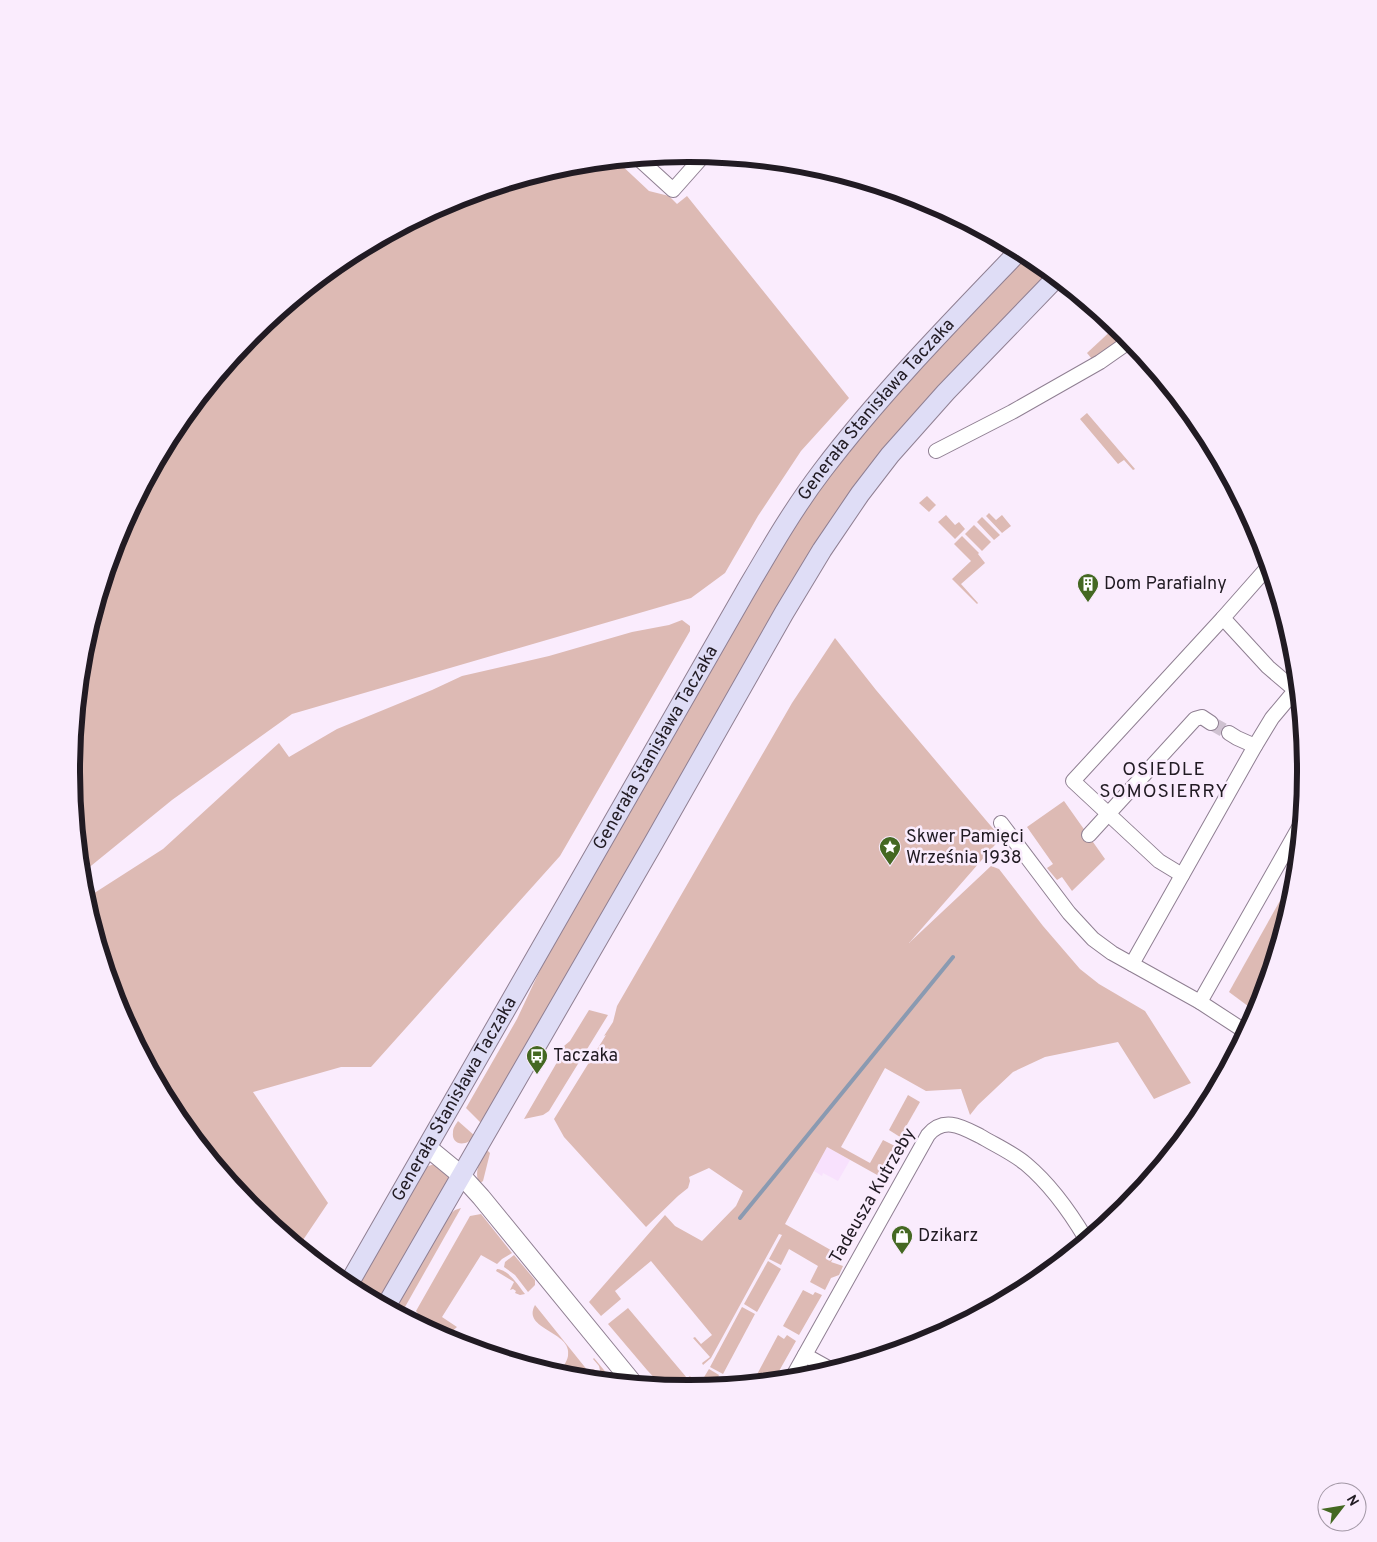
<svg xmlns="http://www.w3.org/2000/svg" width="1377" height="1542" font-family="Overpass,sans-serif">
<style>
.built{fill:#f8e1fd}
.green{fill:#ddbab4}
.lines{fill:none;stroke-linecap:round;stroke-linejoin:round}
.stream{stroke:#8a9ab1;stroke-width:4}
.minor-tunnel{stroke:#cfc2d1;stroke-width:14;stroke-dasharray:14 7;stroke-linecap:butt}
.minor-casing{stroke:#8f7f92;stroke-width:16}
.tertiary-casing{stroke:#8f7f92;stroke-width:20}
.secondary-casing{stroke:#8f7f92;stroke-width:21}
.minor{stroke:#fff;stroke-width:14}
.tertiary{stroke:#fff;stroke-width:18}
.secondary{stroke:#dfddf6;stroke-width:19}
.labels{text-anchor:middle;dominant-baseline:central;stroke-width:5;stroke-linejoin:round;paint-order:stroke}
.street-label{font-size:18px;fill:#211b23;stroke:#faecfd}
.poi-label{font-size:18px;fill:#211b23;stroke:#faecfd;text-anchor:start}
.neighbourhood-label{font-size:19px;letter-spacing:1px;fill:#211b23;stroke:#faecfd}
.rim{fill:none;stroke:#211b23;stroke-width:6}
</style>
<rect width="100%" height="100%" fill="#faecfd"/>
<polygon class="built" points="827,1147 850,1160 838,1181 823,1173 822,1176 814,1171"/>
<g class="green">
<polygon points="617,161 649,191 669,196 677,204 687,196 849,398 801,451 758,516 725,573 691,598 292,714 172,800 81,874 71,771 80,687 86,682 82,663 83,650 118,535 175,428 252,334 346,258 453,201 568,166"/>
<polygon points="1027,255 1049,272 905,425 482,1124 466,1108 517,1019 548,953 780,551 810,503 849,449 883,407"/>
<polygon points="1115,327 1127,337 1092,359 1087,353"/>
<polygon points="1087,413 1135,469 1133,470 1124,460 1118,464 1080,419"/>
<polygon points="927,496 936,505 929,512 919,503"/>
<polygon points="989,513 996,520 1002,515 1011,526 1002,533 986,516"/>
<polygon points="946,515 955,525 959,522 965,529 955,539 938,522"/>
<polygon points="982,517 1000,535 994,540 977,522"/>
<polygon points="974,525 991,542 982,551 965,534"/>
<polygon points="962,536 979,553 978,554 985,563 961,584 978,603 977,604 952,579 971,561 954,544"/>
<polygon points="682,620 690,626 690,631 560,856 371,1067 341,1067 253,1092 328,1203 299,1246 252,1207 175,1114 118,1007 85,899 163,849 279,743 289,757 337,729 432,690 462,676 549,656 632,632 669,625"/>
<polygon points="835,638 876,690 1001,838 909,943 991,866 999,869 1043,926 1080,969 1099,984 1145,1011 1191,1083 1154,1099 1118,1042 1045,1057 1013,1072 978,1105 970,1115 961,1089 926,1091 885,1068 841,1147 870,1163 883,1140 895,1146 879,1176 827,1147 785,1224 836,1253 831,1262 843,1266 839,1275 831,1278 825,1290 810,1282 818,1266 789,1249 781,1265 769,1259 782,1235 779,1234 711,1358 703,1365 702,1363 710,1357 693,1338 695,1337 701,1344 712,1335 651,1261 615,1291 621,1299 601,1316 589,1302 665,1215 675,1226 702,1241 736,1206 743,1191 709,1168 689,1177 690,1181 688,1188 678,1196 646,1227 564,1137 554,1119 606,1035 604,1036 613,1022 617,1006 792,703"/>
<polygon points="1064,801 1105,859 1072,891 1062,877 1057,880 1047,868 1053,864 1027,827"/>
<polygon points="1296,872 1294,892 1256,1012 1229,992"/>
<polygon points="589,1010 608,1015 549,1111 543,1115 524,1119 563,1052 564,1046 570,1041"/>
<polygon points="908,1095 920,1102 900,1137 889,1130"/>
<path d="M458 1121 475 1136C467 1147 451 1146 453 1132 453 1128 456 1124 458 1121Z"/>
<path d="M487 1150 490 1153 483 1181 479 1184C474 1170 480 1161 487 1150Z"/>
<polygon points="434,1164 448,1175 448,1182 381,1303 354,1289 426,1167"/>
<polygon points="461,1208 401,1314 394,1310 448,1216 455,1210"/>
<polygon points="481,1214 512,1253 502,1259 497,1264 481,1255 442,1317 457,1327 447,1336 449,1340 420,1324 423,1320 416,1311 470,1216"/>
<polygon points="514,1255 535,1280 535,1285 528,1292 515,1275 504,1267 505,1262"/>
<polygon points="768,1261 781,1269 757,1312 744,1304"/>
<path d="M497 1269C509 1270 518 1285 525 1294L520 1295 515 1293 516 1291 513 1289 510 1290 514 1282 496 1271Z"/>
<polygon points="803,1290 813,1295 815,1292 822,1295 799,1335 783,1326"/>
<path d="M535 1305 588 1371 593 1369 597 1371 598 1379 568 1376 559 1374C562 1368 567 1362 568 1356 573 1331 521 1330 535 1305Z"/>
<polygon points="742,1307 755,1314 723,1374 710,1367"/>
<polygon points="628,1308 687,1378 690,1376 695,1381 700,1377 695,1388 662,1386 647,1370 608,1324"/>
<polygon points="778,1335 784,1339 787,1335 796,1341 774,1380 753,1382"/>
<polygon points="594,1358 613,1381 602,1380 599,1366 593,1359"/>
<polygon points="709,1369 719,1375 714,1386 698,1387"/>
</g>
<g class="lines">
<polyline class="stream" points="740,1218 953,957"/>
<polyline class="minor-tunnel" points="1211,723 1229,733"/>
<g class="minor-casing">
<g id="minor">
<polyline points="639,159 673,190 704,155"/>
<polyline points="936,451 1012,412 1100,362 1130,341"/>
<polyline points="1268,567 1223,618 1268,667 1295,690"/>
<polyline points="1229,733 1237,738 1255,746"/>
<polyline points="1001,823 1069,913 1093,939 1112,953 1200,1002 1246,1032"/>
<polyline points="1089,835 1195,719 1202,717 1211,723"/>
<polyline points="1182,875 1159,861 1073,781 1223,618"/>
<polyline points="1132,964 1255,746 1272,718 1298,687"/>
<polyline points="1200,1002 1301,824"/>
<polyline points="805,1355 832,1370"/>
<path d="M792 1378 928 1135C944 1116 962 1127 980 1136 995 1145 1013 1153 1026 1164 1051 1185 1070 1212 1086 1239"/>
</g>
</g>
<g class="tertiary-casing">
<polyline id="tertiary" points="427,1147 461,1175 481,1197 633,1383"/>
</g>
<g class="secondary-casing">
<g id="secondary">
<path id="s1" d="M348 1285 745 592C769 551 793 509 822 471 882 392 951 322 1019 251"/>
<polyline points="386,1306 654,842 784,613 822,550 860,494 890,455 946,392 1056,278"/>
</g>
</g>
<use href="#minor" class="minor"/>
<use href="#tertiary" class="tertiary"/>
<use href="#secondary" class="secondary"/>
</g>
<defs>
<g id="building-pin" transform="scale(1.125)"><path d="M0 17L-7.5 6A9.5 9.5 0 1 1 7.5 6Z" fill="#446822" stroke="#faecfd"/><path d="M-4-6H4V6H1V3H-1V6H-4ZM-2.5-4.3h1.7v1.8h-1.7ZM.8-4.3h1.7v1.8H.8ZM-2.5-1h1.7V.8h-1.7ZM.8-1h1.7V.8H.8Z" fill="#fff"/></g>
<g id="sight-pin" transform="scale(1.125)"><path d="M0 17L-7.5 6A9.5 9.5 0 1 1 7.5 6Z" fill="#446822" stroke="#faecfd"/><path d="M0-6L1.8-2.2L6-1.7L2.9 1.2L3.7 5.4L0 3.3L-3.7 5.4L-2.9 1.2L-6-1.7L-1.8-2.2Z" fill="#fff"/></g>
<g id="bus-pin" transform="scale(1.125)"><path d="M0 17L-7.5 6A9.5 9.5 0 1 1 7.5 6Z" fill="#446822" stroke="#faecfd"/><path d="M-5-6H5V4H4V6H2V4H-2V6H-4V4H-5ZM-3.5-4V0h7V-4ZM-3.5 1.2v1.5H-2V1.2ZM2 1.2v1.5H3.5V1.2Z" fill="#fff"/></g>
<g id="shop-pin" transform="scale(1.125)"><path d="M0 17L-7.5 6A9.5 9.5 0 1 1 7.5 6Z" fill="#446822" stroke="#faecfd"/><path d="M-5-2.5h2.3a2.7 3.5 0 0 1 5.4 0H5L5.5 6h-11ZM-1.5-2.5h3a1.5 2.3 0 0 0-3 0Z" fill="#fff"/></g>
</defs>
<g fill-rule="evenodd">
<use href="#building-pin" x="1088" y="584"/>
<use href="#sight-pin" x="890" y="847"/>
<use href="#bus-pin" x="537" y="1056"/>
<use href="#shop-pin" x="902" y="1236"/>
</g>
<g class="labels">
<g class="street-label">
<text stroke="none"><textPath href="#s1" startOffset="1024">Generała Stanisława Taczaka</textPath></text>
<text stroke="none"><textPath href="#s1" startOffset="619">Generała Stanisława Taczaka</textPath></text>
<text stroke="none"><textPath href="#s1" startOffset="214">Generała Stanisława Taczaka</textPath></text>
<text transform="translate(873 1196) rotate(-60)">Tadeusza Kutrzeby</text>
</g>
<g class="poi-label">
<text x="1104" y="584">Dom Parafialny</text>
<text x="906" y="837">Skwer Pamięci<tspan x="906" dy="21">Września 1938</tspan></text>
<text x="553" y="1056">Taczaka</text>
<text x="918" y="1236">Dzikarz</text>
</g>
<g class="neighbourhood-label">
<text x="1164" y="770">OSIEDLE<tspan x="1164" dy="22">SOMOSIERRY</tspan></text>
</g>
</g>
<path d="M0 0H1377V1542H0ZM688 162H689A608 608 0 0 1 1297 770V772A608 608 0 0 1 689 1380H688A608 608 0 0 1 80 772V770A608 608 0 0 1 688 162Z" fill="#faecfd" fill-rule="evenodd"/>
<path class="rim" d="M688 162H689A608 608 0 0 1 1297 770V772A608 608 0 0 1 689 1380H688A608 608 0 0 1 80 772V770A608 608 0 0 1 688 162Z"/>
<g transform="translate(1342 1507) rotate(59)"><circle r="24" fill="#faecfd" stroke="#a398a6"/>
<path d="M0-4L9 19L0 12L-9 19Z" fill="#446822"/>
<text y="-8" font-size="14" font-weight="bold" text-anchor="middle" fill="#211b23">N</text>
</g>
</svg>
